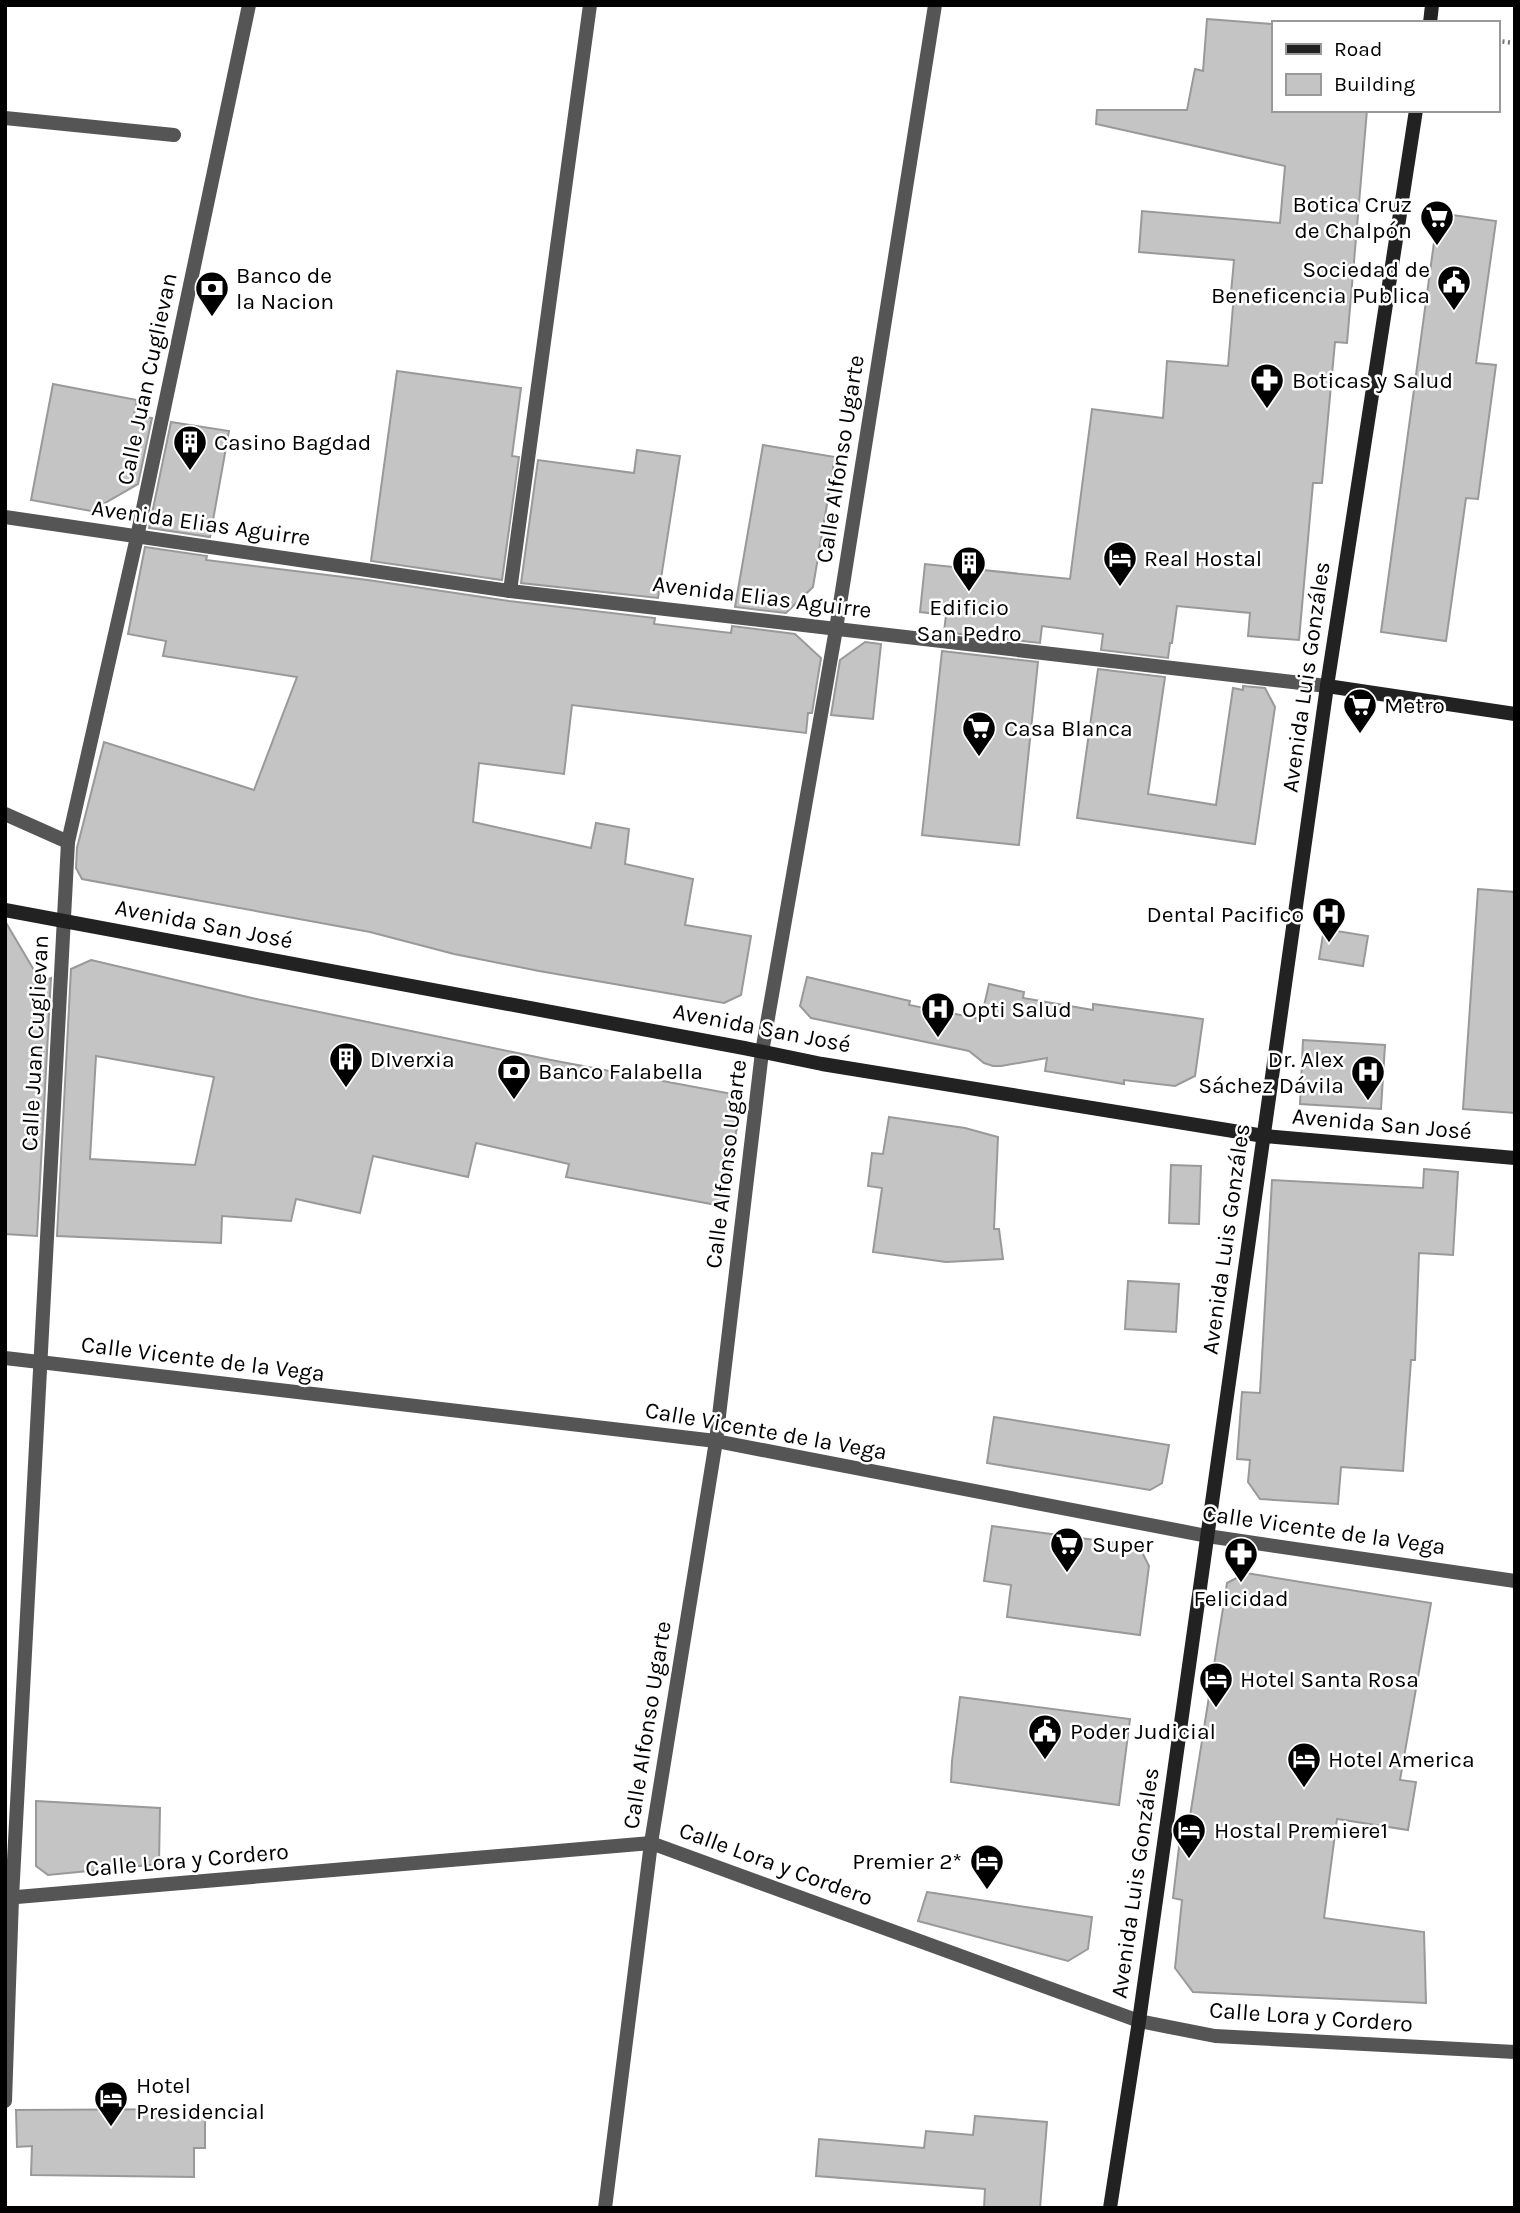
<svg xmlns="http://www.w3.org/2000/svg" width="1520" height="2213" font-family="Karla,sans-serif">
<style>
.building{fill:#c4c4c4;stroke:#999;stroke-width:2;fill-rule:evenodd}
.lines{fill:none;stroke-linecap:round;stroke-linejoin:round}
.path{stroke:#777;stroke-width:4.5;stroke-dasharray:2 3.5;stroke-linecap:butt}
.lane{stroke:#555;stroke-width:14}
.street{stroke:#555;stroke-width:14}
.secondary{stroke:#222;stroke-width:14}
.labels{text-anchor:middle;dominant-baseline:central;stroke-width:5;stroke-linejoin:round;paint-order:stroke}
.poi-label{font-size:23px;fill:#000;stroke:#fff;text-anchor:start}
.street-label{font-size:23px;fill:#000;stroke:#fff}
</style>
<rect width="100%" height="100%" fill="#fff"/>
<g class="building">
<polygon points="1207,19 1273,24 1273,110 1367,110 1347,343 1335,342 1322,483 1313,483 1299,640 1248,636 1250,613 1177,606 1172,643 1170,643 1168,658 1101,650 1103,634 1042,626 1040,643 944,632 946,615 920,612 925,564 1070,579 1092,409 1163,418 1167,361 1228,366 1234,294 1231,293 1234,260 1139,252 1142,211 1280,223 1285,166 1096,124 1097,110 1187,110 1195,69 1203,71"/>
<polygon points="1438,213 1496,221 1476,363 1496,365 1478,499 1466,498 1446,641 1381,632"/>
<polygon points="397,371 521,388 512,456 519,457 502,580 371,561"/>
<polygon points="53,384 137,400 134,415 152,418 138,484 91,511 31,500"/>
<polygon points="171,422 229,431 210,537 149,528"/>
<polygon points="763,445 835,457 813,587 786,613 735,607"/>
<polygon points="637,450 680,456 658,598 521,583 538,460 634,473"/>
<polygon points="145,547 207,556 206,560 368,580 509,601 655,618 654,624 731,633 732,626 795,634 821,658 812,713 808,713 806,733 572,705 564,774 479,763 473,822 591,848 596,823 629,829 625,864 693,879 685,925 751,936 741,995 724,1003 539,971 454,954 370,932 82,879 76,868 77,848 104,742 254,790 297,677 163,656 166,641 128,634"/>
<polygon points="865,642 881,644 873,719 831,715 840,660"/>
<polygon points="942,651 1038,662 1019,845 922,835"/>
<polygon points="1098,669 1165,677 1148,794 1216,805 1233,688 1243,690 1243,686 1265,688 1275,707 1255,844 1077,818"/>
<polygon points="1478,889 1515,892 1515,1113 1463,1109"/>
<polygon points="5,921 41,982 51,978 37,1236 5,1234"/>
<polygon points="1324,929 1368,936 1363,966 1319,959"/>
<path d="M91 960 252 998 551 1060 743 1096 722 1206 566 1177 569 1164 476 1143 468 1177 373 1156 360 1213 296 1199 291 1221 222 1216 221 1243 57 1236 71 969ZM96 1056 214 1077 195 1165 90 1159Z"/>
<polygon points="807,977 910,1001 909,1005 981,1019 989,984 1024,992 1023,998 1093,1010 1093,1004 1203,1019 1195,1076 1175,1086 1124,1080 1124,1084 1045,1071 1047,1058 1001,1066 993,1066 984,1063 969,1051 811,1018 800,1006"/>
<polygon points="1303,1040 1385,1045 1381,1109 1300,1104"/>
<polygon points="889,1117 965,1128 998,1137 994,1229 999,1229 1003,1259 946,1262 873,1252 882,1188 868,1186 872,1153 883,1154"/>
<polygon points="1171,1165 1201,1166 1199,1224 1169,1223"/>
<polygon points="1424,1169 1458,1172 1453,1255 1419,1253 1415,1360 1411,1360 1403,1471 1341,1467 1338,1504 1260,1499 1248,1482 1250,1460 1237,1459 1242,1392 1260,1393 1272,1180 1423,1188"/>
<polygon points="1128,1281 1179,1284 1176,1332 1125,1329"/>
<polygon points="994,1417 1169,1445 1162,1483 1150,1490 987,1463"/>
<polygon points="992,1526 1139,1546 1149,1566 1140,1635 1007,1617 1011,1585 984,1581"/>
<polygon points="1246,1573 1431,1603 1400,1780 1416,1782 1408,1830 1337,1819 1324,1918 1424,1932 1426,2003 1193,1992 1175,1968 1182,1900 1173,1898 1179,1847 1185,1848 1227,1583"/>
<polygon points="960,1697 1130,1719 1119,1805 951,1782 952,1761"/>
<polygon points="36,1801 160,1808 159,1864 48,1875 36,1866"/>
<polygon points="927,1892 1092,1917 1088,1949 1068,1961 918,1921"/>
<polygon points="205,2109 205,2148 194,2148 194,2177 31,2175 32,2146 17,2147 16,2110"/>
<polygon points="975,2116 1047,2122 1040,2208 984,2208 985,2189 816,2176 819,2139 924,2148 926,2131 973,2135"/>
</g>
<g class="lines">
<polyline class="path" points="1497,41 1515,43"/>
<polyline class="lane" points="5,118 174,135"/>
<g class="street">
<polyline points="5,517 510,591 1327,686"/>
<polyline points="510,591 590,5"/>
<polyline points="5,814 68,842"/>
<polyline points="5,1358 716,1441 1207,1536 1515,1581"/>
<polyline points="5,1898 651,1843 1139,2021 1215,2036 1515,2052"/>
<polyline points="5,2101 12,1898 68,842 137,537 249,5"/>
<polyline points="605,2208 651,1843 716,1441 762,1052 836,629 935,5"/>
</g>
<g class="secondary">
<polyline points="1430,23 1432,5"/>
<polyline points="1327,686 1515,714"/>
<polyline points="5,910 744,1048 822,1064 1264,1136 1515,1158"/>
<polyline points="1110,2208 1139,2021 1327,686 1416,110"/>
</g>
</g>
<defs>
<g id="supermarket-pin" transform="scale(1.75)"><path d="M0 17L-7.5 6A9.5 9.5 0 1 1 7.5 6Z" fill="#000" stroke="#fff"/><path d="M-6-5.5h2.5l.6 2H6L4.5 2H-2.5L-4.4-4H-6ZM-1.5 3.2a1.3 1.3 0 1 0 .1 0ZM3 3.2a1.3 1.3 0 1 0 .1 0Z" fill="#fff"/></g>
<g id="civic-pin" transform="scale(1.75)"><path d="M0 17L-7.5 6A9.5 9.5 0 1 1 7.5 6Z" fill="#000" stroke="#fff"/><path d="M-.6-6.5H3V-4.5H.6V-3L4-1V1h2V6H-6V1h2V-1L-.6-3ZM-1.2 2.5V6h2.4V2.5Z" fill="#fff"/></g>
<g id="bank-pin" transform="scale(1.75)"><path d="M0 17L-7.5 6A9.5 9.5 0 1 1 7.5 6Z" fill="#000" stroke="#fff"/><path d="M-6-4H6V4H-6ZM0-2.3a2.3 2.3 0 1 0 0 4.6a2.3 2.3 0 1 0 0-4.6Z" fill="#fff"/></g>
<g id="pharmacy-pin" transform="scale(1.75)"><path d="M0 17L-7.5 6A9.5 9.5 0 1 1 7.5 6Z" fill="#000" stroke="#fff"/><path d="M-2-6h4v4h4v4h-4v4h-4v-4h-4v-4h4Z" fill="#fff"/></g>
<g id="building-pin" transform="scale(1.75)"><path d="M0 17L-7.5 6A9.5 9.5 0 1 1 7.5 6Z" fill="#000" stroke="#fff"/><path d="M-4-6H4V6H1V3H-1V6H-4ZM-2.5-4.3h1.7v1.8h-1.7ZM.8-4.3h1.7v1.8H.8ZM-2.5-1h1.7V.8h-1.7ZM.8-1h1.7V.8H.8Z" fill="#fff"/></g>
<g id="hotel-pin" transform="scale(1.75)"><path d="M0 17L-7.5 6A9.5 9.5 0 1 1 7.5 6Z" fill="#000" stroke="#fff"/><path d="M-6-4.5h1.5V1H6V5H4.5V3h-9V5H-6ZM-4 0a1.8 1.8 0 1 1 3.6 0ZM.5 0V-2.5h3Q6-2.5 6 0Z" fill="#fff"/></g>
<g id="hospital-pin" transform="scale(1.75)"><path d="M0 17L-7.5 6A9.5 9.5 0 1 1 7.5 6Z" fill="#000" stroke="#fff"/><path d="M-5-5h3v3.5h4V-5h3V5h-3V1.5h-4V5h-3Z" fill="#fff"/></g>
</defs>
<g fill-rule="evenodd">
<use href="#supermarket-pin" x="1437" y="217"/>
<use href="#civic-pin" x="1454" y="282"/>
<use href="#bank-pin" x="212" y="288"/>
<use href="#pharmacy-pin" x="1267" y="380"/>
<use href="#building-pin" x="190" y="442"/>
<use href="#hotel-pin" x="1120" y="558"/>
<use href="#building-pin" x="969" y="563"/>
<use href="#supermarket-pin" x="1360" y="705"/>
<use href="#supermarket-pin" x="979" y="728"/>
<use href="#hospital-pin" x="1329" y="914"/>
<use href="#hospital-pin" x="938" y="1009"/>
<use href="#building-pin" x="346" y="1059"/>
<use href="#bank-pin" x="514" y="1071"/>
<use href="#hospital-pin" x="1368" y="1072"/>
<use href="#supermarket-pin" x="1067" y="1544"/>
<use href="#pharmacy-pin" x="1241" y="1554"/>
<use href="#hotel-pin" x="1216" y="1679"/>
<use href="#civic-pin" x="1045" y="1731"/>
<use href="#hotel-pin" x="1304" y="1759"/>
<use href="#hotel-pin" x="1189" y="1830"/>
<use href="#hotel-pin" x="987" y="1861"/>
<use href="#hotel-pin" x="111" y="2098"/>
</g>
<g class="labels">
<g class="poi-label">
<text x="1412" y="204" text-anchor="end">Botica Cruz<tspan x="1412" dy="26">de Chalpón</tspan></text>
<text x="1430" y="269" text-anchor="end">Sociedad de<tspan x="1430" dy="26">Beneficencia Publica</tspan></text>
<text x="236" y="275">Banco de<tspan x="236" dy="26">la Nacion</tspan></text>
<text x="1292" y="380">Boticas y Salud</text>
<text x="214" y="442">Casino Bagdad</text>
<text x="1144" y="558">Real Hostal</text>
<text x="969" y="607" text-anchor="middle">Edificio<tspan x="969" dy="26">San Pedro</tspan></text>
<text x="1384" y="705">Metro</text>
<text x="1004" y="728">Casa Blanca</text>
<text x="1304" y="914" text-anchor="end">Dental Pacifico</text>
<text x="962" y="1009">Opti Salud</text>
<text x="370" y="1059">DIverxia</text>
<text x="1344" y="1059" text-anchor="end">Dr. Alex<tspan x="1344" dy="26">Sáchez Dávila</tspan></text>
<text x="538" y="1071">Banco Falabella</text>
<text x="1092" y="1544">Super</text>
<text x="1241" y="1598" text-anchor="middle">Felicidad</text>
<text x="1240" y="1679">Hotel Santa Rosa</text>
<text x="1070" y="1731">Poder Judicial</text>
<text x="1328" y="1759">Hotel America</text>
<text x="1214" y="1830">Hostal Premiere1</text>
<text x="962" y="1861" text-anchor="end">Premier 2*</text>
<text x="136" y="2085">Hotel<tspan x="136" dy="26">Presidencial</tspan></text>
</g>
<g class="street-label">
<text transform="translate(147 379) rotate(-78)">Calle Juan Cuglievan</text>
<text transform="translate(840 459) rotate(-81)">Calle Alfonso Ugarte</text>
<text transform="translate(201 523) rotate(8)">Avenida Elias Aguirre</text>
<text transform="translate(762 597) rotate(7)">Avenida Elias Aguirre</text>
<text transform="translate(1306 677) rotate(-82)">Avenida Luis Gonzáles</text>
<text transform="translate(204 924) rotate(11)">Avenida San José</text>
<text transform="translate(762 1028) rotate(11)">Avenida San José</text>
<text transform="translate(35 1043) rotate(-87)">Calle Juan Cuglievan</text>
<text transform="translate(1382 1124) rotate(5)">Avenida San José</text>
<text transform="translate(726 1164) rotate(-83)">Calle Alfonso Ugarte</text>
<text transform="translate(1226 1239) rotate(-82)">Avenida Luis Gonzáles</text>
<text transform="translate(203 1359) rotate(7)">Calle Vicente de la Vega</text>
<text transform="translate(766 1431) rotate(10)">Calle Vicente de la Vega</text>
<text transform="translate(1324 1530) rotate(8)">Calle Vicente de la Vega</text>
<text transform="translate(647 1725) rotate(-81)">Calle Alfonso Ugarte</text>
<text transform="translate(187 1860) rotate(-5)">Calle Lora y Cordero</text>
<text transform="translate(776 1864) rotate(20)">Calle Lora y Cordero</text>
<text transform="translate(1135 1883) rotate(-82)">Avenida Luis Gonzáles</text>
<text transform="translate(1311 2017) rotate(4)">Calle Lora y Cordero</text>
</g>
</g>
<rect width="1520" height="2213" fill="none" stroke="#000000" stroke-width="14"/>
<rect x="1272" y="21" width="228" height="91" fill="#ffffff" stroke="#999999" stroke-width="2"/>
<rect x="1286" y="44" width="35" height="10" fill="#222222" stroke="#999999" stroke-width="2"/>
<text x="1334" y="56" font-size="21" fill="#000000">Road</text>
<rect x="1286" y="74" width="35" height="21" fill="#c4c4c4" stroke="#999999" stroke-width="2"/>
<text x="1334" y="91" font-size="21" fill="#000000">Building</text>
</svg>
